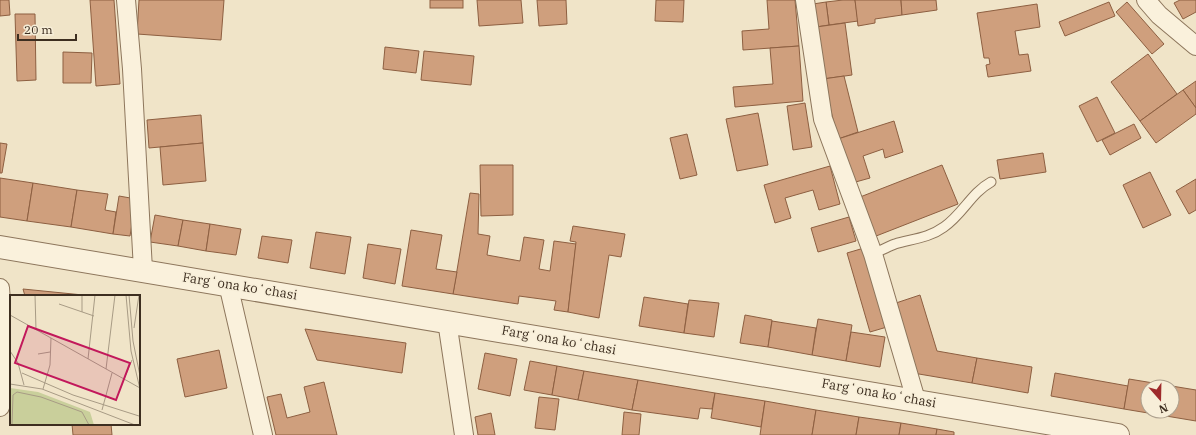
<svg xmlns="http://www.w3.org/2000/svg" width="1196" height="435" font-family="'IBM Plex Serif',serif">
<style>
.building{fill:#cf9f7d;stroke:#8d5f41;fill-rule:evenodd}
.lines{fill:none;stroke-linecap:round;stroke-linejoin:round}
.service-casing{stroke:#8d765c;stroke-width:11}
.minor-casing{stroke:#8d765c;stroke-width:20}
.tertiary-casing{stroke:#8d765c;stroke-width:24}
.service{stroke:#faf1dc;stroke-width:9}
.minor{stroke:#faf1dc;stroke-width:18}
.tertiary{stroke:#faf1dc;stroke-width:22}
.labels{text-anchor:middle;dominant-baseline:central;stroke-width:3;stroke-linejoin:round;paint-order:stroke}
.street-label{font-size:13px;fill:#3d2e20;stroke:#f7eed8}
.inset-road{fill:none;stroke:#a89b85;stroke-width:1}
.view{fill:#c2185b;fill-opacity:0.15;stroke:#c2185b;stroke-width:2}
.inset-edge{fill:none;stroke:#3d2e20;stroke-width:2}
</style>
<rect width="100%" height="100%" fill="#f0e4c8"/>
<g class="building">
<polygon points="0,0 9,0 10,15 0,16"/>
<polygon points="90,0 114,0 120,84 96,86"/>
<polygon points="139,0 224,0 221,40 137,34"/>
<rect x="430" y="0" width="33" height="8"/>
<polygon points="477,0 521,0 523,23 479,26"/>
<polygon points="537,0 566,0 567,24 539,26"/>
<polygon points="656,0 684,0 683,22 655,21"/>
<polygon points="767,0 795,0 799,46 743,50 742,31 769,29"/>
<polygon points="843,0 855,0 858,21 829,25 826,2"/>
<polygon points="855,0 901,0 902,15 875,19 875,23 858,26"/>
<polygon points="901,0 936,0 937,10 902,15"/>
<polygon points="1180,0 1196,0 1196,12 1183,19 1174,3"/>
<polygon points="826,2 829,25 816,27 813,4"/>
<polygon points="1109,2 1115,16 1065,36 1059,22"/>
<polygon points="1127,2 1164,44 1152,54 1116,12"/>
<polygon points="1037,4 1040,27 1015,31 1019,55 1028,54 1031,71 988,77 986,65 990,64 989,58 984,58 977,13"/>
<polygon points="15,14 35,14 36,80 17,81"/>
<polygon points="845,23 852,75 823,79 816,27"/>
<polygon points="799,46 803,101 735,107 733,87 773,84 770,48"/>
<polygon points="385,47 419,51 416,73 383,69"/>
<polygon points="424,51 474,56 471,85 421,80"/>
<polygon points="63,52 92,53 91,83 63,83"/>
<polygon points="1148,54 1177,94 1140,121 1111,82"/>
<polygon points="844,76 858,132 838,139 823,79"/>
<polygon points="1196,81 1196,108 1183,90"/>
<polygon points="1183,90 1196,108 1196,114 1156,143 1140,121"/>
<polygon points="1097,97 1115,133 1097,142 1079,106"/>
<polygon points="805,103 812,147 793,150 787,106"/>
<polygon points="758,113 768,165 737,171 726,119"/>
<polygon points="201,115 203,143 149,148 147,120"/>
<polygon points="894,121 903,152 885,158 883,149 863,156 870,178 852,183 838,139"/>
<polygon points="1134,124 1141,138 1110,155 1102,140"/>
<polygon points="687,134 697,175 680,179 670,138"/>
<polygon points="0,143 7,144 2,173 0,173"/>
<polygon points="203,143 206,181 163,185 160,147"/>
<polygon points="1043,153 1046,172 1000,179 997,160"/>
<polygon points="480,165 513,165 513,215 481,216"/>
<polygon points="942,165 958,204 871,238 855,199"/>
<polygon points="830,166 840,204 819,210 813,190 785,198 791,218 775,223 764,185"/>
<polygon points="1150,172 1171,215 1143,228 1123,185"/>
<polygon points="0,178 33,183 27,221 0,217"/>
<polygon points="1196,179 1196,210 1189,214 1176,191"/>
<polygon points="33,183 77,190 71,227 27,221"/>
<polygon points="77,190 108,194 105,210 116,212 113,234 71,227"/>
<polygon points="470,193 479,194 478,234 490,236 487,255 520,261 524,237 544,240 539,269 550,271 554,241 576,244 568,312 554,310 556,301 519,296 518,304 453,294"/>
<polygon points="119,196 136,199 130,236 113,234"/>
<polygon points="155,215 183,220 178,246 150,242"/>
<polygon points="849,217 856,241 818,252 811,228"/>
<polygon points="183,220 210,224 206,251 178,246"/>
<polygon points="210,224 241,229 236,255 206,251"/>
<polygon points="573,226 625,234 621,257 609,255 599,318 568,312 576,242 570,241"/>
<polygon points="411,230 442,235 436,269 457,272 453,294 402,286"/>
<polygon points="316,232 351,237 345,274 310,268"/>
<polygon points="262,236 292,240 288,263 258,258"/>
<polygon points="368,244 401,249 395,284 363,278"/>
<polygon points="864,248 887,327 870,332 847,253"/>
<polygon points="23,289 93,296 25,296"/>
<polygon points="920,295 937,351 977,358 972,383 913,373 893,304"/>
<polygon points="644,297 688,304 684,333 639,326"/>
<polygon points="689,300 719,303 714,337 684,333"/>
<polygon points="745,315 772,320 768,347 740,343"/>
<polygon points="818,319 852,325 846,361 812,355"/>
<polygon points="772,321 816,328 812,355 768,347"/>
<polygon points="305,329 406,343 402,373 317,360"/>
<polygon points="851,332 885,337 880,367 846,361"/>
<polygon points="219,350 227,388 185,397 177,359"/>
<polygon points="485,353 517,359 510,396 478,389"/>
<polygon points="977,358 1032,367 1028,393 972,383"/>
<polygon points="530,361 557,366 552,395 524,390"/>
<polygon points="557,366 584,371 578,400 552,395"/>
<polygon points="584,371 638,380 632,410 578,400"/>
<polygon points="1055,373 1128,386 1124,409 1051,396"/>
<path d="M1129 379 1196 390V421L1124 409ZM1148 387H1172V411H1148Z"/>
<polygon points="638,380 715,393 712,409 700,408 698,419 632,410"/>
<polygon points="324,382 337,435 276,435 267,397 281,394 287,418 310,412 304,387"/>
<polygon points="715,393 765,401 761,427 711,418"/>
<polygon points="539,397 559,399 555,430 535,428"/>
<polygon points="765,401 816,410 812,435 760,435"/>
<polygon points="816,410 859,417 856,435 812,435"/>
<polygon points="624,412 641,414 639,435 622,435"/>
<polygon points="491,413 495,435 478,435 475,417"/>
<polygon points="859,417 901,423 899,435 856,435"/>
<polygon points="901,423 937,429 936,435 899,435"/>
<polygon points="72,424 111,424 112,435 73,435"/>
<polygon points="937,429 954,432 954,435 936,435"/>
</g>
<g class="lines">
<g class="service-casing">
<path id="service" d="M873 254C880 251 887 247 895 244 912 239 929 238 944 227 963 214 971 193 991 182"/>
</g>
<g class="minor-casing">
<g id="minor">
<polyline points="126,0 132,69 143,270"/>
<polyline points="805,0 823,119 873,254 916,400"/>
<polyline points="1146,0 1159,15 1196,46"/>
<polyline points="228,284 263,435"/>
<polyline points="0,288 7,379 0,407"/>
<polyline points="447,321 464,435"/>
</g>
</g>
<g class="tertiary-casing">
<polyline id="tertiary" points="0,247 1118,435"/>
</g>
<use href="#service" class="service"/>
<use href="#minor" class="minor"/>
<use href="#tertiary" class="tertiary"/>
</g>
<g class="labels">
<g class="street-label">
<text transform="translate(240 286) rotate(9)">Fargʻona koʻchasi</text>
<text transform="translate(559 340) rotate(10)">Fargʻona koʻchasi</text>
<text transform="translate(879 393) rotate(10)">Fargʻona koʻchasi</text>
</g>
</g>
<g transform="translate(10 295)">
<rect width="130" height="130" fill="#f0e4c8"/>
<path d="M0 93 28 97 80 117 84 130H0Z" fill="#c9cf9b"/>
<path class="inset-road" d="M25 0 26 35M116 0 121 56 130 94M119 0 123 46 130 81M49 9 84 21M72 17V0M0 20 130 93M124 33 129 0M0 56 8 68 14 90M28 59 40 57M78 64 85 0M96 74 105 0M12 78 63 100 129 121M114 84 122 65M0 89 32 94 125 130M33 94 40 70 41 43M92 115 102 78M2 130 3 100 7 97 31 102 72 117 79 130"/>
<path class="view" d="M18 31 120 68 106 105 5 68Z"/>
<rect width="130" height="130" class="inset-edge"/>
</g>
<g transform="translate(1160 399) rotate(160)"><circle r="19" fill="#f7eed8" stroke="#ada18e"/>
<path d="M0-3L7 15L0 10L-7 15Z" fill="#9e2a2b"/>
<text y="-6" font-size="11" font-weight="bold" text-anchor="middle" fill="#3d2e20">N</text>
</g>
<path d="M18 34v6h58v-6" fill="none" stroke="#3d2e20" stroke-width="2"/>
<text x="24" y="34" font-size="12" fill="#3d2e20" stroke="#f7eed8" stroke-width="3" paint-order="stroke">20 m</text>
</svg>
